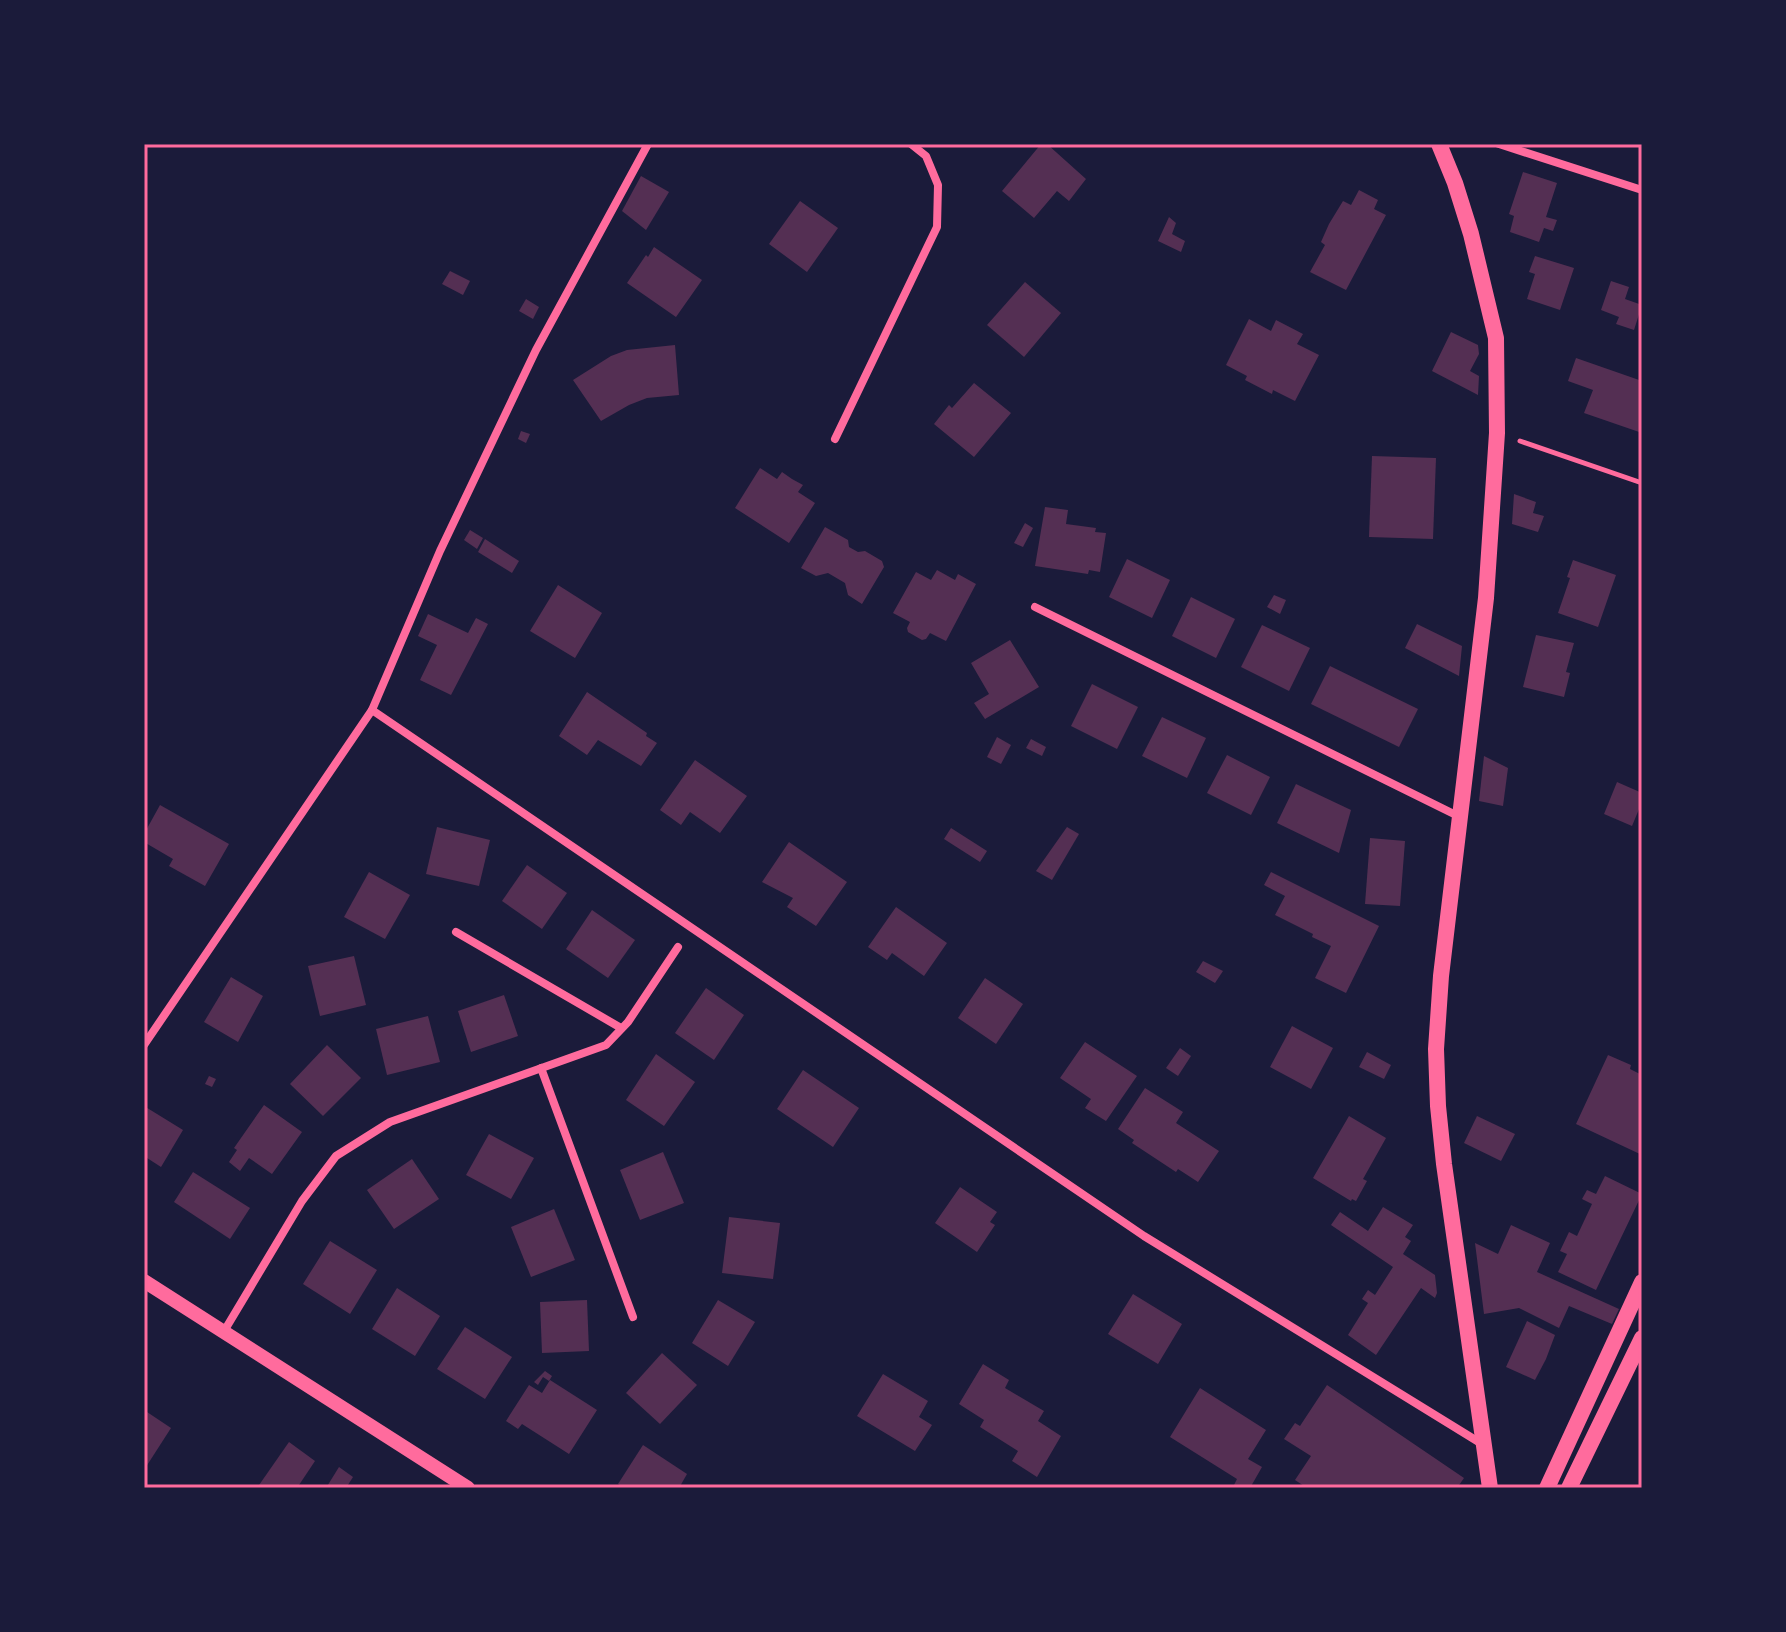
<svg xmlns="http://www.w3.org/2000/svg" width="1786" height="1632" font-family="'Roboto Condensed',sans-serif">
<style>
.building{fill:#542f53}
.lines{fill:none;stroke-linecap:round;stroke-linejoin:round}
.path{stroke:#ff6b9d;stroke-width:5}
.minor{stroke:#ff6b9d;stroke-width:8}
.tertiary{stroke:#ff6b9d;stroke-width:14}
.secondary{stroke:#ff6b9d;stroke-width:16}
.neatline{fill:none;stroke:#ff6b9d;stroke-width:3}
</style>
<rect width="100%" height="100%" fill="#1b1b3a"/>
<g class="building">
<polygon points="1041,144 1047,144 1086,179 1069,201 1057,191 1034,218 1002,191"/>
<polygon points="1523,172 1557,183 1546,217 1557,220 1553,231 1544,228 1539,242 1510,232 1514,216 1509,214"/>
<polygon points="641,176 669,192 646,230 622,211"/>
<polygon points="1359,190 1378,200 1374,209 1386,215 1346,290 1310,272 1325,245 1321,242 1329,224 1343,201 1351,205"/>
<polygon points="800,201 838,228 807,272 769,244"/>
<polygon points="1169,217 1176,223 1172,234 1185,241 1181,252 1158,241"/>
<polygon points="654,247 702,280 676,317 627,283 646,255 648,257"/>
<polygon points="1535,256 1574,268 1560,310 1527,299 1535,274 1529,272"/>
<polygon points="450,271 470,281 463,295 442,284"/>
<polygon points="1611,281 1629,287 1625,299 1642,305 1634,330 1616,324 1619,317 1601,310"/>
<polygon points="1025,282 1061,313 1024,357 987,325"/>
<polygon points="526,299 539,307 533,319 519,311"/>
<polygon points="1249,319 1271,331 1276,320 1303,334 1297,344 1319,355 1295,401 1273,390 1272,394 1245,380 1247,376 1226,365"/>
<polygon points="1451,332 1478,345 1479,354 1470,371 1479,376 1478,395 1432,371"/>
<polygon points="675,345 679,395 647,398 629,405 601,421 573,380 611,356 627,350"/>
<polygon points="1576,358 1642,381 1642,433 1584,413 1593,390 1568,381"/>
<polygon points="974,383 1011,413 974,457 934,424 949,405 952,408"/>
<polygon points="521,431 530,434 526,443 518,439"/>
<polygon points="1372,456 1436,458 1433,539 1369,537"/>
<polygon points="760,468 777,479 782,472 792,479 803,485 798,492 815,503 789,543 735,508"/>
<polygon points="1514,494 1536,502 1533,513 1544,516 1538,532 1512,524"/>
<polygon points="1045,507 1068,510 1066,524 1096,528 1095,532 1106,533 1100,572 1089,570 1088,574 1035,566"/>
<polygon points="1025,523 1033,528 1023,547 1014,543"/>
<polygon points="825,527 848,540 849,547 858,552 865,551 882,561 884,567 862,604 848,595 845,583 828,573 816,576 801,568"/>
<polygon points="470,530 483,538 477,549 464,540"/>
<polygon points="485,539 519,561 512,573 478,552"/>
<polygon points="1127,559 1170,580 1152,618 1109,597"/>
<polygon points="1573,560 1616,575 1598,627 1558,613 1570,578 1567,577"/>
<polygon points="937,570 955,580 958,574 976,584 946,641 930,633 926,639 922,640 908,632 907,628 910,622 893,613 916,572 931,580"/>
<polygon points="558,585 602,613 575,658 530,631"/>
<polygon points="1274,595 1286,600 1280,614 1267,607"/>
<polygon points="1191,597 1235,619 1216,658 1172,636"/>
<polygon points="428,614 468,633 476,618 488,624 451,695 420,680 437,645 418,636"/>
<polygon points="1417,624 1462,646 1459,676 1405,648"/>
<polygon points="1262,625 1310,648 1289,691 1241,667"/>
<polygon points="1536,635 1574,643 1566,672 1570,673 1564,697 1523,687"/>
<polygon points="1010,640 1039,687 985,719 974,703 989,694 971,663"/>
<polygon points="1330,666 1418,709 1399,747 1311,704"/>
<polygon points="1092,684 1138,707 1117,749 1071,726"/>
<polygon points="587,692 647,733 646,736 657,743 641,766 598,740 587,755 559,736"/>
<polygon points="1162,717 1206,738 1187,778 1142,756"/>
<polygon points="997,737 1011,745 1001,764 987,757"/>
<polygon points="1031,739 1046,747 1042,756 1026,748"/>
<polygon points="1227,755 1270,777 1251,815 1207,793"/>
<polygon points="1484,756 1508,768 1503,806 1479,801"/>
<polygon points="695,760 747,796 720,833 690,812 681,825 660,810"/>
<polygon points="1617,782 1642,793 1642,802 1632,826 1604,814"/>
<polygon points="1296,784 1351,810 1339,853 1277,823"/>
<polygon points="160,805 229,844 205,886 169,866 173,859 144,842 144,834"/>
<polygon points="437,827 490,840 479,886 426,874"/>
<polygon points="1067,827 1079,834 1052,880 1036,871"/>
<polygon points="951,828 987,851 980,862 944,839"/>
<polygon points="1370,838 1405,841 1400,906 1365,904"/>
<polygon points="789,842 847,882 816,926 787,907 793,898 762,882"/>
<polygon points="527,865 567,893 542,929 502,901"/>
<polygon points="369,872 410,895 385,939 344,917"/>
<polygon points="1271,872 1379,926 1346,993 1315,978 1331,946 1312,937 1313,934 1275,915 1285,896 1264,885"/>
<polygon points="896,907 947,943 924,976 892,953 887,960 868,947"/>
<polygon points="592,910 635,940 608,978 566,949"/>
<polygon points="354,956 366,1005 320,1016 308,966"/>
<polygon points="1203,961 1223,971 1215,983 1196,972"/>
<polygon points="231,977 263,996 238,1042 204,1022"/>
<polygon points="985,978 1023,1004 996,1044 958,1018"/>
<polygon points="706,988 744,1015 714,1060 675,1033"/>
<polygon points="504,995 518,1036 471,1052 458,1011"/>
<polygon points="428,1016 440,1062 387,1075 376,1029"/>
<polygon points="1292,1026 1333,1048 1311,1089 1270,1067"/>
<polygon points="1085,1042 1137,1076 1106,1121 1085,1108 1091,1099 1060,1078"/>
<polygon points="327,1045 361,1078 323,1116 290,1084"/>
<polygon points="1180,1048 1191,1056 1178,1076 1166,1068"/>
<polygon points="1367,1052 1391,1065 1384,1079 1359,1067"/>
<polygon points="656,1054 695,1082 664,1126 626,1100"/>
<polygon points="1608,1055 1631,1065 1630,1069 1642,1075 1642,1155 1576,1124"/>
<polygon points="803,1070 859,1108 833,1147 777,1109"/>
<polygon points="209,1076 216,1079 212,1087 205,1084"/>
<polygon points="1145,1088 1183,1112 1176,1123 1219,1151 1198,1182 1178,1169 1176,1172 1132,1143 1134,1140 1118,1129"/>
<polygon points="264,1105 302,1132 272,1174 249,1158 240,1171 229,1162 237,1150 234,1148"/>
<polygon points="144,1106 183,1130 161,1167 144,1156"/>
<polygon points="1349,1116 1386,1138 1363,1179 1367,1181 1356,1201 1352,1199 1351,1201 1313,1178"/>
<polygon points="1477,1116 1515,1134 1501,1161 1464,1143"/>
<polygon points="489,1134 534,1158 511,1199 466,1175"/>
<polygon points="663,1152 684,1203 640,1220 620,1170"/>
<polygon points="412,1159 439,1199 394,1229 367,1190"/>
<polygon points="193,1172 250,1208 230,1239 174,1202"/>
<polygon points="1605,1176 1642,1194 1596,1290 1558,1272 1567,1254 1560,1251 1569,1232 1577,1236 1592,1204 1582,1199 1587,1190 1596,1194"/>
<polygon points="960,1187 997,1212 990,1222 995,1225 977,1252 935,1223"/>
<polygon points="1383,1207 1413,1225 1405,1237 1411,1241 1403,1254 1435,1275 1437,1293 1435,1298 1421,1288 1376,1355 1348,1335 1368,1303 1362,1299 1368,1290 1375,1295 1393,1267 1331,1225 1340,1212 1368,1231"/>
<polygon points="554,1209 575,1260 531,1277 511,1227"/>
<polygon points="729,1217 780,1223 773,1279 722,1273"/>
<polygon points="1511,1225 1550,1243 1537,1272 1619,1309 1612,1324 1569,1306 1559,1328 1519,1308 1484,1314 1475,1243 1498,1254"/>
<polygon points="330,1241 377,1270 350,1314 303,1284"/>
<polygon points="397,1288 440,1316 415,1356 372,1329"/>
<polygon points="1133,1294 1182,1324 1158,1364 1108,1334"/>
<polygon points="587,1300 589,1351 542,1353 540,1302"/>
<polygon points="718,1300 755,1322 728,1366 692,1343"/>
<polygon points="1527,1321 1555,1335 1546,1359 1535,1380 1506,1367"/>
<polygon points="465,1327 512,1357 485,1399 437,1369"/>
<polygon points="662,1353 697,1385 660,1424 626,1393"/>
<polygon points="983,1364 1009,1380 1005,1388 1044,1411 1038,1421 1061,1436 1037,1477 1012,1461 1018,1451 980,1427 984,1420 959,1404"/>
<polygon points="545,1371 552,1376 549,1381 543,1377 538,1385 534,1382"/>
<polygon points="883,1374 928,1401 919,1417 932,1425 915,1451 857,1416"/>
<polygon points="550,1380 597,1410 569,1454 522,1424 518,1429 506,1421 529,1385 542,1393"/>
<polygon points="1327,1385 1464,1478 1457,1488 1307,1488 1295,1480 1311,1456 1284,1439 1295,1423 1300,1426"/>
<polygon points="1200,1388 1266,1430 1248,1459 1262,1467 1250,1488 1233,1487 1237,1479 1170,1437"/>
<polygon points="144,1410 171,1428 144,1470"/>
<polygon points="289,1442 315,1461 297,1488 257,1488"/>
<polygon points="643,1445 687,1474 679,1488 624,1488 618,1484"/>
<polygon points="339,1467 353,1477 346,1488 326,1488"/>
</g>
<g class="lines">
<polyline class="path" points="1520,441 1642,483"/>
<g class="minor">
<polyline points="1499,144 1642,190"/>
<polyline points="835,439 937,227 938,185 926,156 911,144"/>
<polyline points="1035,607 1460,817"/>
<polyline points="372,710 1144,1236 1482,1444"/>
<polyline points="456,932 621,1028"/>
<polyline points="144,1045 372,710 440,551 536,350 648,144"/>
<polyline points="541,1068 633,1317"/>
<polyline points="223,1333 302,1201 336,1156 390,1122 606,1045 628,1022 678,947"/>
</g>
<polyline class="tertiary" points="144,1281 468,1488"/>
<g class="secondary">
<polyline points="1439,144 1455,183 1471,234 1496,338 1497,433 1486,598 1441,976 1436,1049 1438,1106 1444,1164 1490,1488"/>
<polyline points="1547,1488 1642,1282"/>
<polyline points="1569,1488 1642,1338"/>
</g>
</g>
<rect width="1786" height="1632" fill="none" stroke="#1b1b3a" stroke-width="292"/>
<rect x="146" y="146" width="1494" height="1340" class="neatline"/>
</svg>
